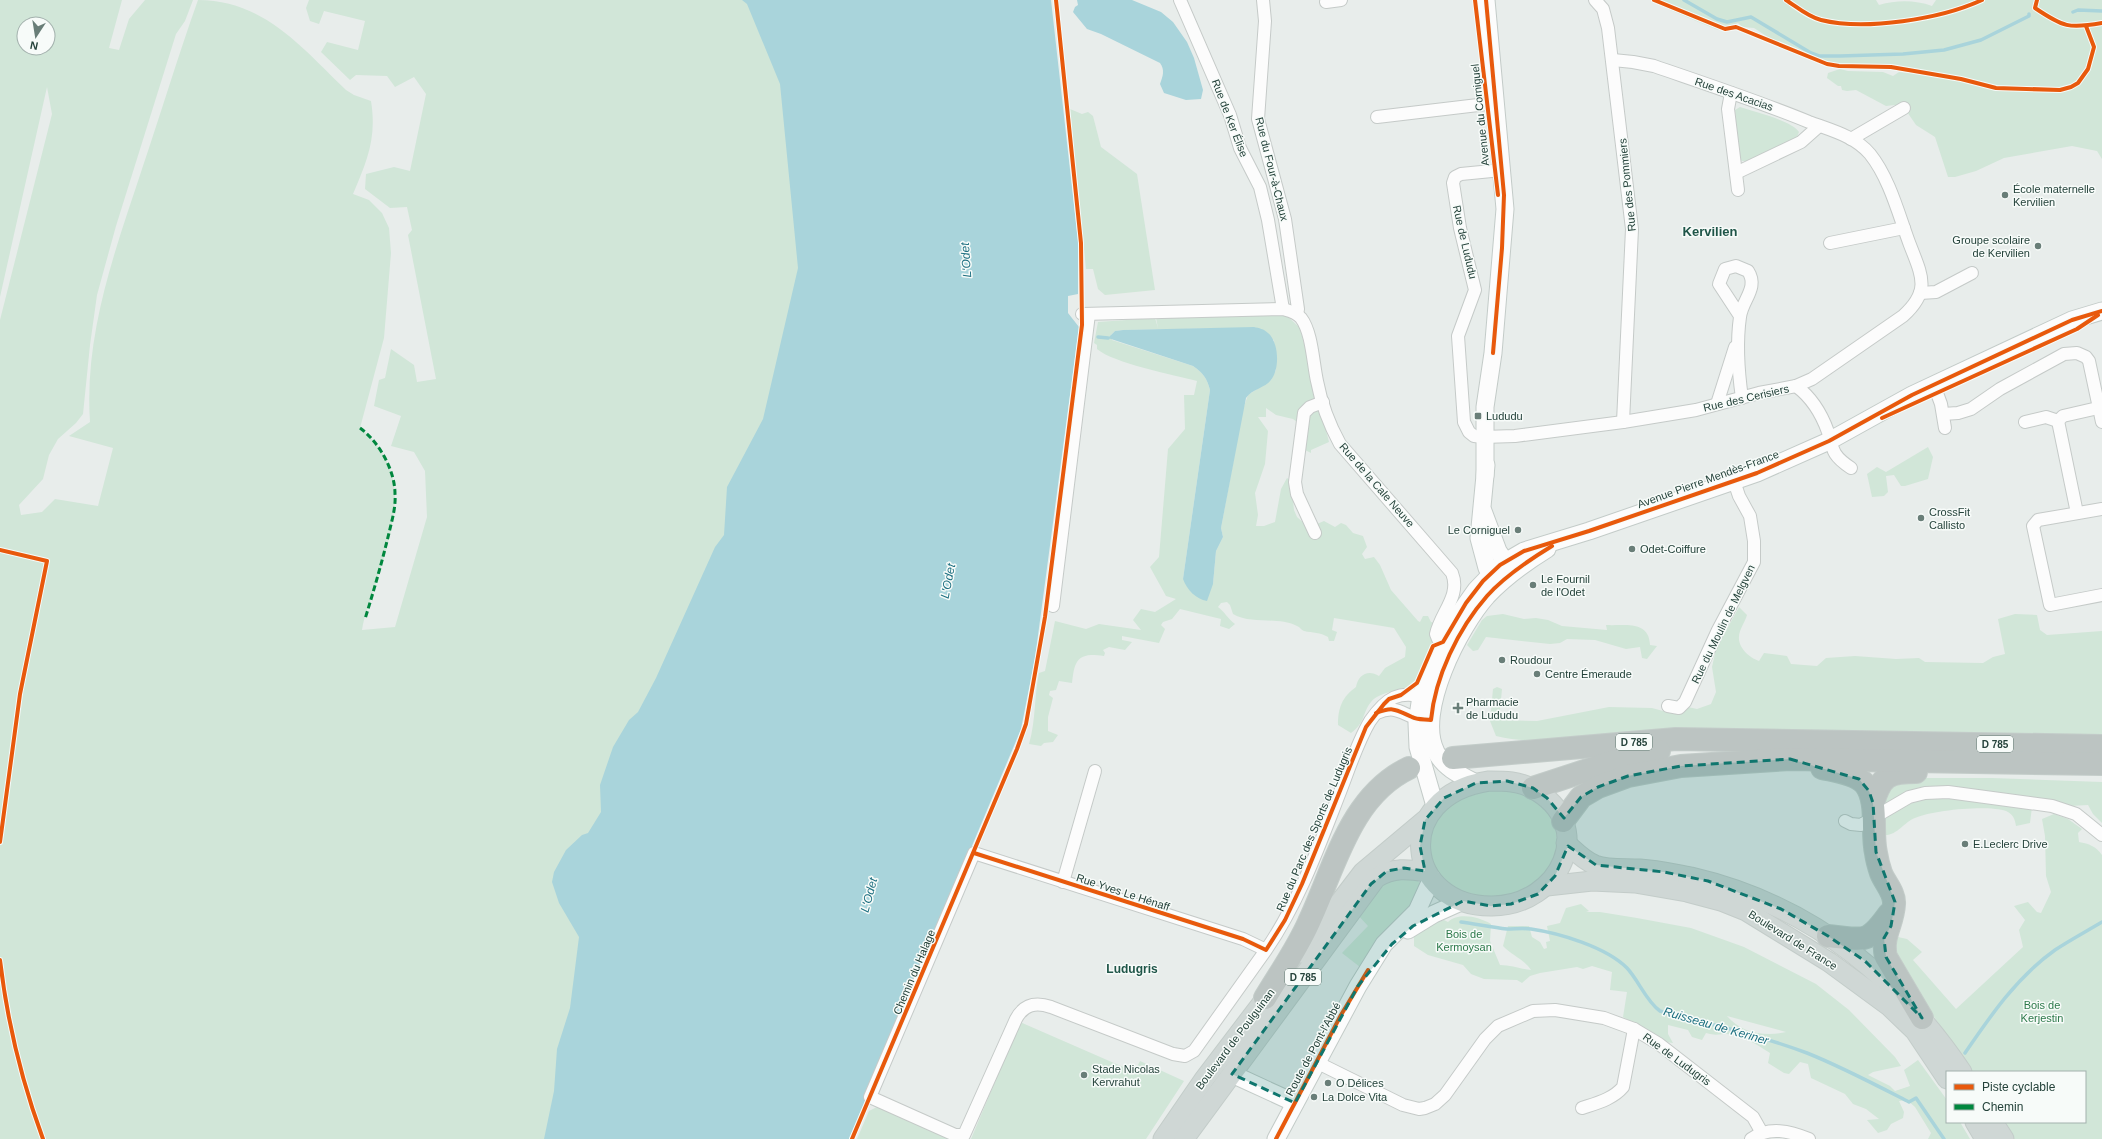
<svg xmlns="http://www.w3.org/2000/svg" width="2102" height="1139" font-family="Helvetica,sans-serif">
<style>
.green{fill:#d1e6d8;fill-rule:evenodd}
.water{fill:#a9d4db}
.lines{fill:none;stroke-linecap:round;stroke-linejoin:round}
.stream{stroke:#a9d4db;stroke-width:3.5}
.street-casing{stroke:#c5cac8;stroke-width:14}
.secondary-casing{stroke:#c3cbc8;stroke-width:19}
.primary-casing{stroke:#c3ccc9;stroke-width:21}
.highway-casing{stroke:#c3ccc9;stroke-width:24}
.street{stroke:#fcfcfc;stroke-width:12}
.secondary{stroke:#fcfcfc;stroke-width:17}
.primary{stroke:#cfd7d5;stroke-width:19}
.highway{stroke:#bcc4c2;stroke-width:22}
.quiet{stroke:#00873e;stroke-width:3;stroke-dasharray:6 3;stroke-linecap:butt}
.cycleway-casing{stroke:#f7fbf9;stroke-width:6}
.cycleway{stroke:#e8590c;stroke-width:4}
.marked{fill:#0f766e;fill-opacity:0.2;stroke:#0f766e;stroke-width:3;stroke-dasharray:8 5;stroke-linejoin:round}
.poi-dot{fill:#697e78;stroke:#f7fbf9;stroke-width:1.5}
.labels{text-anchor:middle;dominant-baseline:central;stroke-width:3;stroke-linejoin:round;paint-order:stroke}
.shield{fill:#f7fbf9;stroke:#637a73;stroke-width:1}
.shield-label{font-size:10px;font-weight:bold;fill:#24423a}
.street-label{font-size:11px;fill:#24423a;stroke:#f7fbf9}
.poi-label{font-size:11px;fill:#24423a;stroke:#f7fbf9;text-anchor:start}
.park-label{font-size:11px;fill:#2d7a4b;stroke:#f7fbf9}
.water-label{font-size:12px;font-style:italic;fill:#1c6f80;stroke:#f7fbf9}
.neighbourhood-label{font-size:12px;font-weight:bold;fill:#1f5548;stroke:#f7fbf9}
.quarter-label{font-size:13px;font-weight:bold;fill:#1f5548;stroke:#f7fbf9}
</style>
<rect width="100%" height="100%" fill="#e8edeb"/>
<g class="green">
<path d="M0 0H122L109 48 119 50 129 19 145 0H193L185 21 176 34 116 226 97 295 90 345 83 414 76 423 58 439 49 455 43 479 19 505 21 515 42 512 55 499 98 506 113 448 69 436 90 422C84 334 115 251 142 169 161 113 178 56 198 0 264 0 302 48 346 90L354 95 371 101C377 138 367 161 353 194L369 200 382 213 389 228 391 253 384 338 360 428C379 442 395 470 395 494 396 521 383 563 374 589 370 602 364 616 362 630L395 627 427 517 425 471 414 452 391 446 401 416 374 406 379 380 385 378 391 349 414 365 417 382 436 379 408 235 412 230 407 207 390 208 365 189 366 174 394 167 410 171 426 94 414 77 395 87 387 76 356 75 350 80 321 52 327 42 358 50 365 21 324 11 319 24 310 21 306 8 309 0H918L746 1139H0V320L52 114 47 87 0 297ZM24 24H48V48H24Z"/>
<path d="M1654 0H1876L1879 5C1897 0 1915 0 1932 6L1936 0H2102V159L2097 151 2072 146 2004 158 1976 171 1955 177H1948L1935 137 1916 125 1903 106 1895 105 1886 106 1856 90 1847 91 1842 90 1841 86H1838L1827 78 1828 73 1840 69 1848 71 1883 72 1893 76 1899 72 1910 73 1912 69 1880 64H1838L1819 59 1774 41 1754 28 1742 27 1738 23 1718 30C1697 21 1676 13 1655 3Z"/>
<path d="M1740 107C1752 111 1793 121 1799 132L1797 137 1749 161H1742L1739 158 1735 110Z"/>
<polygon points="1070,109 1082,114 1088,112 1093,116 1101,147 1137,174 1155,290 1105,295 1098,289 1093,269 1086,269"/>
<path d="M1284 313 1300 328 1329 442 1311 450V453L1305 450 1306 429 1293 419 1276 415 1266 408V417H1258L1268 431 1265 464 1255 493 1258 515 1256 526H1264L1275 522 1281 489 1287 478 1291 481 1294 510 1297 517 1314 532 1317 524 1324 521 1335 527 1341 523 1346 525 1353 533 1363 536 1367 547 1362 554 1365 559 1374 557 1380 565 1391 590 1418 621 1420 622 1423 616H1428L1431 622 1435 623C1434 639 1427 673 1414 684 1403 691 1380 691 1371 702 1362 713 1366 722 1351 733L1338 725C1338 708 1342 697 1356 687 1358 675 1368 669 1379 676L1385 668 1405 657 1406 647 1394 628 1334 618 1332 630 1337 632 1334 641H1329L1328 637C1320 632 1313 633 1304 631 1301 630 1300 627 1297 626 1277 616 1252 625 1233 614L1230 605 1227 602 1221 603 1218 607C1224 611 1228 619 1235 624L1229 629 1220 626 1221 619 1180 609 1172 619 1163 622 1161 625 1165 629 1159 643 1122 636V640L1132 642 1125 650 1109 647 1103 650 1105 653 1104 656C1099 655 1096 655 1091 655 1074 656 1074 669 1072 683L1059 681 1056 690 1050 691 1049 695 1053 698 1048 717V731L1058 735 1053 742 1044 743 1041 746 1029 744C1036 720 1034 696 1039 673L1045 671 1055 621 1086 629 1099 624 1141 630 1133 620 1141 609 1155 612 1176 599 1166 596 1150 567 1159 557 1168 449 1185 429 1184 395H1194L1197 381C1174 375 1113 363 1097 349V345L1094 343 1098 322 1155 318 1158 328 1156 318ZM1238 328 1274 340 1276 370 1271 380 1248 395 1243 409 1221 528 1223 537 1216 551 1213 584 1183 579 1210 390C1207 378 1203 373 1193 366L1112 340 1111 335 1115 331 1123 330Z"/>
<polygon points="1928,447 1933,457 1928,479 1905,486 1901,486 1894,475 1886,476 1888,492 1884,496 1872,497 1867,474 1877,467 1886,472"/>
<path d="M1739 607 1747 615C1745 622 1739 630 1739 637 1738 648 1750 658 1759 661L1764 653 1787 656 1791 664 1817 666 1826 658 1855 656 1896 659 1919 658 1925 662 1983 663 1993 657 2005 654 1998 619 2015 614 2037 615 2040 630 2047 635 2102 631V738L1677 730C1651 730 1626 732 1600 735 1561 739 1536 745 1496 736L1490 721 1493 689 1497 687 1502 689 1499 720 1537 721 1609 707 1652 708 1663 711 1688 707 1697 709 1711 704 1716 692 1712 667 1716 649Z"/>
<path d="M1503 614 1524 619 1536 618 1548 620 1562 626 1607 630 1606 625C1625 626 1649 620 1650 645L1657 646 1647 659 1642 658 1640 647 1626 649 1595 640 1567 639 1560 643 1550 644 1486 637 1478 650 1473 651 1467 645 1482 620 1487 616Z"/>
<path d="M1896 778H1992L2102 782V823L2093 814 2088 805 2070 806 2033 799 2030 823 2016 826C2015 819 2013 814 2006 811 1987 805 1934 810 1915 818 1904 822 1897 836 1884 835L1881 807 1885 789Z"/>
<path d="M1495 789C1519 790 1547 796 1554 822 1580 916 1419 921 1429 836 1430 828 1444 810 1449 802Z"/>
<path d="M2054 814 2068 819 2082 829 2078 833 2079 842C2089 844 2096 846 2102 855V1139H2013L2002 1122H2085V1072H1972L1892 956 1894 943 1898 937 1907 939 1922 952 1913 960 1956 1009 2023 947 2019 930 2025 920 2014 906 2028 902 2037 912 2041 913 2051 892 2046 876 2045 836 2042 819Z"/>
<polygon points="1397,877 1416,879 1421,884 1422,893 1360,967 1342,953 1368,926 1357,914 1380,884"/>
<path d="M1581 904 1589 911 1586 912H1600L1637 918 1691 928 1744 947 1816 984 1849 1010 1895 1057 1901 1066 1873 1072 1868 1075 1890 1086 1895 1091 1910 1086 1904 1070 1918 1060 1947 1100V1122H1960L1970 1139H1928L1931 1133 1915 1107 1907 1100 1899 1101 1904 1112 1903 1118 1891 1124 1887 1130 1878 1133 1867 1120 1879 1119 1866 1109 1853 1104 1845 1094 1811 1078 1808 1064 1800 1062 1789 1074 1784 1073 1768 1063 1770 1053C1756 1044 1744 1036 1727 1034 1719 1034 1716 1036 1706 1033L1702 1040 1692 1037 1688 1030 1668 1025V1034L1673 1043 1666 1042 1623 1017 1627 992 1610 990 1612 972 1592 966 1583 969 1577 967 1540 973 1530 976 1522 983 1517 980 1484 979 1471 974 1463 965 1428 955 1414 946V935L1423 928 1444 920 1448 922C1459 912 1479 917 1491 924L1490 941 1500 965C1511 965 1520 969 1531 970 1524 959 1511 955 1503 946L1508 926H1529L1532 937 1540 942 1544 949 1547 948 1546 942 1550 941 1547 926 1560 923 1566 908ZM1727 1016 1786 1032C1765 1037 1741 1033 1727 1016Z"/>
<polygon points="1020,1022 1130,1070 1138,1065 1140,1061 1184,1081 1146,1139 971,1139"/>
<polygon points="877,1107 880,1107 950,1139 857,1139 869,1111"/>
</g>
<g class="water">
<polygon points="742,0 1051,0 1078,241 1078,294 1068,296 1068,313 1079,327 1035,658 1021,729 849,1139 544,1139 554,1091 557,1049 570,1008 579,937 559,903 552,882 554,872 566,850 582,835 588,833 601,812 600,785 613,747 629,720 638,712 656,678 715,547 724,535 727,487 763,419 798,268 780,84 747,4"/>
<path d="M1077 0H1132L1161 12 1173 22 1187 42 1194 58 1203 90 1201 99 1186 100 1164 93 1160 84C1163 76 1165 70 1160 63L1101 34 1087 29 1073 12 1075 7 1078 5Z"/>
<path d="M1254 327C1259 328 1264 329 1268 333 1279 342 1280 369 1271 380 1265 388 1252 389 1246 398L1221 528 1223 537 1216 551 1213 584 1207 601C1196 599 1187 590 1183 579L1210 390C1207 378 1203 373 1193 366L1108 338 1115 331 1123 330Z"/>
</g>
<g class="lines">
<g class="stream">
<polyline points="1684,0 1717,19 1727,22 1751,17 1811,53 1819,56 1840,56 1903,54 1944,50 1981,40 2029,16 2029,14"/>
<polyline points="2073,12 2078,10 2102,11"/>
<polyline points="1098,337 1108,338"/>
<path d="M1461 922C1476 924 1491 927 1507 929 1515 929 1523 928 1531 929 1559 933 1606 947 1627 968 1639 981 1646 1001 1660 1011 1709 1024 1759 1035 1807 1053 1842 1067 1876 1085 1909 1102L1916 1098 1944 1139"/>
<path d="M1965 1053C1991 1015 2017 977 2055 950 2070 940 2087 931 2102 922"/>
</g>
<g class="street-casing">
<g id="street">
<polyline points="1180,0 1230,115 1240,148 1260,187 1268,220 1283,309"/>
<polyline points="1263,0 1265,21 1258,119 1285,219 1298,309 1297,314"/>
<polyline points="1595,0 1603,9 1608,28 1632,229 1623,422"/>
<polyline points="1326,2 1341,0"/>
<polyline points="1731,93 1728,109 1738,190"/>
<polyline points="1377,117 1495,103"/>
<polyline points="1851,139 1904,108"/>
<path d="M1502 170 1461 174 1455 177 1453 183 1460 228 1475 290 1458 336 1464 422 1469 432 1474 436 1483 437 1515 436 1623 422 1696 410 1759 393 1796 386 1812 379 1903 316C1931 291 1922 276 1910 245 1899 216 1890 179 1870 154 1855 136 1830 130 1809 122 1758 101 1706 84 1654 66L1633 62 1613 60"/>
<polyline points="1736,173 1801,142 1819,126"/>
<polyline points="1830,243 1904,228"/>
<polyline points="1920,293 1936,292 1972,273"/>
<path d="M1082 314 1283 309C1290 311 1296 312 1301 318 1312 332 1313 363 1317 381 1321 402 1329 424 1340 444L1452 573C1461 596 1441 612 1436 634L1438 639 1449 643"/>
<path d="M1740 316 1719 284 1725 269 1736 266 1748 271C1759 288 1742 300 1740 317 1736 345 1738 370 1742 398"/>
<polyline points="1934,385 1941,404 1945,428"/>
<path d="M1796 386C1811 397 1822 415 1828 432 1833 451 1833 456 1851 468"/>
<polyline points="1717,404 1735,347"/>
<polyline points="1943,414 1958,413 1971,409 2000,389 2064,354 2077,353 2086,357 2089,361 2102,422"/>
<polyline points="2025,422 2046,417 2058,421"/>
<polyline points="2102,509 2038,520 2033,526 2050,605 2102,595"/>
<polyline points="2077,513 2058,421 2063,416 2102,407"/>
<polyline points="1315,533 1297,494 1295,482 1304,413 1310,407 1323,402"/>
<polyline points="1053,606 1089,314"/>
<polyline points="1668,706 1679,708 1685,702 1718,630 1754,562 1754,541 1750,516 1739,496 1734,481"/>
<path d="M1377 713C1399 703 1404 718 1425 720"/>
<polyline points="1845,821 1851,824 1861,825 1909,797 1925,793 1948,792 2052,806 2076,814 2102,835"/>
<polyline points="1063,882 1095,771"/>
<path d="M1266 950 1243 939 974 853 870 1097 955 1135H964L1016 1019C1024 1004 1036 1002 1051 1007L1173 1054 1185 1056 1194 1051 1266 950C1299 902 1319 846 1340 792 1349 769 1357 743 1370 721 1386 698 1399 689 1427 698"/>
<polyline points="1316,1062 1403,1105 1419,1109 1425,1108 1435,1104 1445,1095 1485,1039 1498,1026 1533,1011 1555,1010 1604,1018 1634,1029 1659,1044 1753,1117 1762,1133"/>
<path d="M1582 1108C1597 1103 1613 1099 1623 1087L1634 1029"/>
<path d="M1751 1139C1769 1126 1790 1131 1809 1139"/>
</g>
</g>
<g class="secondary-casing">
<g id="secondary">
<polyline points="1486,465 1479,538 1487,568 1497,581"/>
<polyline points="1485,476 1485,407 1493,353 1505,209 1486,0"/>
<polyline points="1483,511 1498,551 1511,570"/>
<path d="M1476 783C1460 775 1444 768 1436 752 1415 712 1460 626 1487 596 1504 578 1526 562 1547 549"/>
<polyline points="1435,806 1418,747 1417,723 1421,696 1437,654 1459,614 1476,590 1500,565 1524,551 1589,531 1757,473 1829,441 1912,395 2072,320 2102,311"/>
<polyline points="1408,930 1434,914 1463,901"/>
<polyline points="1232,1074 1295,1103"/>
<polyline points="1276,1139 1358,986 1384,944 1417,911 1432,878"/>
</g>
</g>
<g class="primary-casing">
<g id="primary">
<path d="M1489 781C1504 781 1520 781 1533 789 1599 825 1560 906 1492 906 1405 907 1390 796 1489 781Z"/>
<path d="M1566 843C1575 851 1583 860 1595 865 1608 870 1626 868 1640 869 1657 870 1674 874 1691 877 1807 904 1896 974 1962 1072"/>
<polyline points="1547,886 1592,881 1635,883 1687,892 1721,901 1746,911 1829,962 1889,1006 1915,1031 1947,1079"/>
<polyline points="1301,953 1363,872 1425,820"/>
<polyline points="1975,1122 1985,1139"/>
<polyline points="1993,1122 2004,1139"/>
<polyline points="1163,1139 1205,1078 1275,986"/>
<path d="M1184 1139 1376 878C1393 867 1408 869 1427 872"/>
</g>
</g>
<g class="highway-casing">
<g id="highway">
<polyline points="1453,758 1676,739 2102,746"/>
<path d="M1822 768C1835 771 1855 773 1865 784 1879 802 1871 832 1876 853 1877 860 1879 867 1881 873 1885 883 1895 893 1894 904 1893 925 1881 936 1886 957L1922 1018"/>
<polyline points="1533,788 1612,762 1659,751"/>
<path d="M1873 803C1881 776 1888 772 1916 772"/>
<polyline points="1563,821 1581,797 1598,787 1628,776 1681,766 1790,759 2102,764"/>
<path d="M1828 936C1864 939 1866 946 1889 914"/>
<path d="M1265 998C1280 973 1297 949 1309 922 1335 867 1350 796 1409 768"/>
</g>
</g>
<use href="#street" class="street"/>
<use href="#secondary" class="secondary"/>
<use href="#primary" class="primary"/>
<use href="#highway" class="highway"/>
<path class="quiet" d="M360 428C379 442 395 470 395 494 396 507 392 520 389 533 382 562 374 590 365 619"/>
<g class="cycleway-casing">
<g id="cycleway">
<polyline points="1475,0 1498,195"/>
<polyline points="1486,0 1504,195 1502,248 1493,353"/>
<polyline points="1654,0 1725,29 1736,27 1827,64 1839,66 1891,67 1961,79 1996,88 2060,90 2071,87 2078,83 2088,69 2094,47 2086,26"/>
<path d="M1786 0C1797 7 1808 17 1821 20 1865 31 1941 19 1982 0"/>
<path d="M2037 0 2035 8C2063 27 2069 29 2102 23"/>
<polyline points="1882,418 2077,329 2098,315"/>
<polyline points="0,550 47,561 20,694 0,842"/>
<path d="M1376 713C1394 706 1396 710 1412 717 1417 720 1425 719 1431 720 1435 677 1458 629 1487 596 1505 576 1529 560 1552 546"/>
<polyline points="974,853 1243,939 1266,950 1285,920 1302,884 1366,727 1384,704 1389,699 1401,695 1417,683 1433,646 1443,642 1466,603 1483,581 1500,565 1524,551 1589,531 1757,473 1829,441 1912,395 2072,320 2102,311"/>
<path d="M0 960C7 1020 22 1082 43 1139"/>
<polyline points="852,1139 1017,749 1026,724 1045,617 1082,325 1081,243 1056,0"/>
<polyline points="1276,1139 1341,1015 1368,970"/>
</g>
</g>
<use href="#cycleway" class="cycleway"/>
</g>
<path class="marked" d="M1790 759 1859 779 1869 791 1873 803 1876 852 1895 902 1891 926 1884 938 1886 957 1922 1018 1865 961 1828 936 1781 909 1708 881 1664 872 1596 865 1568 846 1555 876 1538 894 1511 904 1491 906 1463 901 1413 926 1392 944 1358 986 1295 1103 1232 1074 1371 884 1387 871 1404 868 1425 871 1420 846 1425 820 1444 798 1476 783 1507 781 1533 788 1547 798 1564 818 1581 797 1598 787 1628 776 1681 766Z"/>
<g class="poi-dot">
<circle cx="2005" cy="195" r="4"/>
<circle cx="2038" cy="246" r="4"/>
<rect x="1474" y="412" width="8" height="8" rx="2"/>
<circle cx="1921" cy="518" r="4"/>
<circle cx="1518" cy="530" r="4"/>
<circle cx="1632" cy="549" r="4"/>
<circle cx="1533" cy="585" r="4"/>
<circle cx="1502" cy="660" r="4"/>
<circle cx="1537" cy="674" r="4"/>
<path d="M1456 702h4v4h4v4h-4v4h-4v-4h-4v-4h4z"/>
<circle cx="1965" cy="844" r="4"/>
<circle cx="1084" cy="1075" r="4"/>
<circle cx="1328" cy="1083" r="4"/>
<circle cx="1314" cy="1097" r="4"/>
</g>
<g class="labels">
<g class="shield">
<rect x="1616" y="734" width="36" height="16" rx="3"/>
<rect x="1977" y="736" width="36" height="16" rx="3"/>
<rect x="1285" y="969" width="36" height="16" rx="3"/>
</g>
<g class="shield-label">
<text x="1634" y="742">D 785</text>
<text x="1995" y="744">D 785</text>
<text x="1303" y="977">D 785</text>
</g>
<g class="street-label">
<text transform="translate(1734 94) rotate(19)">Rue des Acacias</text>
<text transform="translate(1480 115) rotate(-96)">Avenue du Corniguel</text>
<text transform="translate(1230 118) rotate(69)">Rue de Ker Élise</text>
<text transform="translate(1272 169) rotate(76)">Rue du Four-à-Chaux</text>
<text transform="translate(1627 185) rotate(-96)">Rue des Pommiers</text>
<text transform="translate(1465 242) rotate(77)">Rue de Lududu</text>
<text transform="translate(1746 398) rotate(-13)">Rue des Cerisiers</text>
<text transform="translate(1708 479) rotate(-20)">Avenue Pierre Mendès-France</text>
<text transform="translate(1377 485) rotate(49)">Rue de la Cale Neuve</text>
<text transform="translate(1723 624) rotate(-64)">Rue du Moulin de Melgven</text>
<text transform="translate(1314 829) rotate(-67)">Rue du Parc des Sports de Ludugris</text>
<text transform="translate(1123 892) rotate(18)">Rue Yves Le Hénaff</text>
<text transform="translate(1793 940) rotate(32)">Boulevard de France</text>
<text transform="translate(914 972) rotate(-67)">Chemin du Halage</text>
<text transform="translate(1235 1039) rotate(-53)">Boulevard de Poulguinan</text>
<text transform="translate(1313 1049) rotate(-62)">Route de Pont-l'Abbé</text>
<text transform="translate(1677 1059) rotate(36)">Rue de Ludugris</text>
</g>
<g class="poi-label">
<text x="2013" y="189">École maternelle<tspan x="2013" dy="13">Kervilien</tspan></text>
<text x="2030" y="240" text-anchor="end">Groupe scolaire<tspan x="2030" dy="13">de Kervilien</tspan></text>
<text x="1486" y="416">Lududu</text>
<text x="1929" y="512">CrossFit<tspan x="1929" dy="13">Callisto</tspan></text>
<text x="1510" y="530" text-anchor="end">Le Corniguel</text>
<text x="1640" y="549">Odet-Coiffure</text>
<text x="1541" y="579">Le Fournil<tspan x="1541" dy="13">de l'Odet</tspan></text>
<text x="1510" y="660">Roudour</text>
<text x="1545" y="674">Centre Émeraude</text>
<text x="1466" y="702">Pharmacie<tspan x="1466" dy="13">de Lududu</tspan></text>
<text x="1973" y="844">E.Leclerc Drive</text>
<text x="1092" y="1069">Stade Nicolas<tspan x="1092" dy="13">Kervrahut</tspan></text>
<text x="1336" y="1083">O Délices</text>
<text x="1322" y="1097">La Dolce Vita</text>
</g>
<g class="park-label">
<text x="1464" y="934">Bois de<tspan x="1464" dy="13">Kermoysan</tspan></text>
<text x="2042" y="1005">Bois de<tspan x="2042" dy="13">Kerjestin</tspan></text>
</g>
<g class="water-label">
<text transform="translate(966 260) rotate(-94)">L'Odet</text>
<text transform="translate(948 581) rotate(-79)">L'Odet</text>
<text transform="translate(869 895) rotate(-75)">L'Odet</text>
<text transform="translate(1716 1026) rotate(16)">Ruisseau de Keriner</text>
</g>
<g class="neighbourhood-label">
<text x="1132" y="969">Ludugris</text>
</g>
<g class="quarter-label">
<text x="1710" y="231">Kervilien</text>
</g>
</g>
<rect x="1946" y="1071" width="140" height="52" fill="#f7fbf9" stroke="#a3b1ad"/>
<rect x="1954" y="1084" width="20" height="6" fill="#e8590c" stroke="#a3b1ad"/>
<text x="1982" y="1091" font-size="12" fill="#24423a">Piste cyclable</text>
<rect x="1954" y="1104" width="20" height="6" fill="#00873e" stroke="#a3b1ad"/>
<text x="1982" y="1111" font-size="12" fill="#24423a">Chemin</text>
<g transform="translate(36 36) rotate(192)"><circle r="19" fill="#f7fbf9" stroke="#a3b1ad"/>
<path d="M0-3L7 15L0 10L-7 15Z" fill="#697e78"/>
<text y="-6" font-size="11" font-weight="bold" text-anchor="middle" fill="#24423a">N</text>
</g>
</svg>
